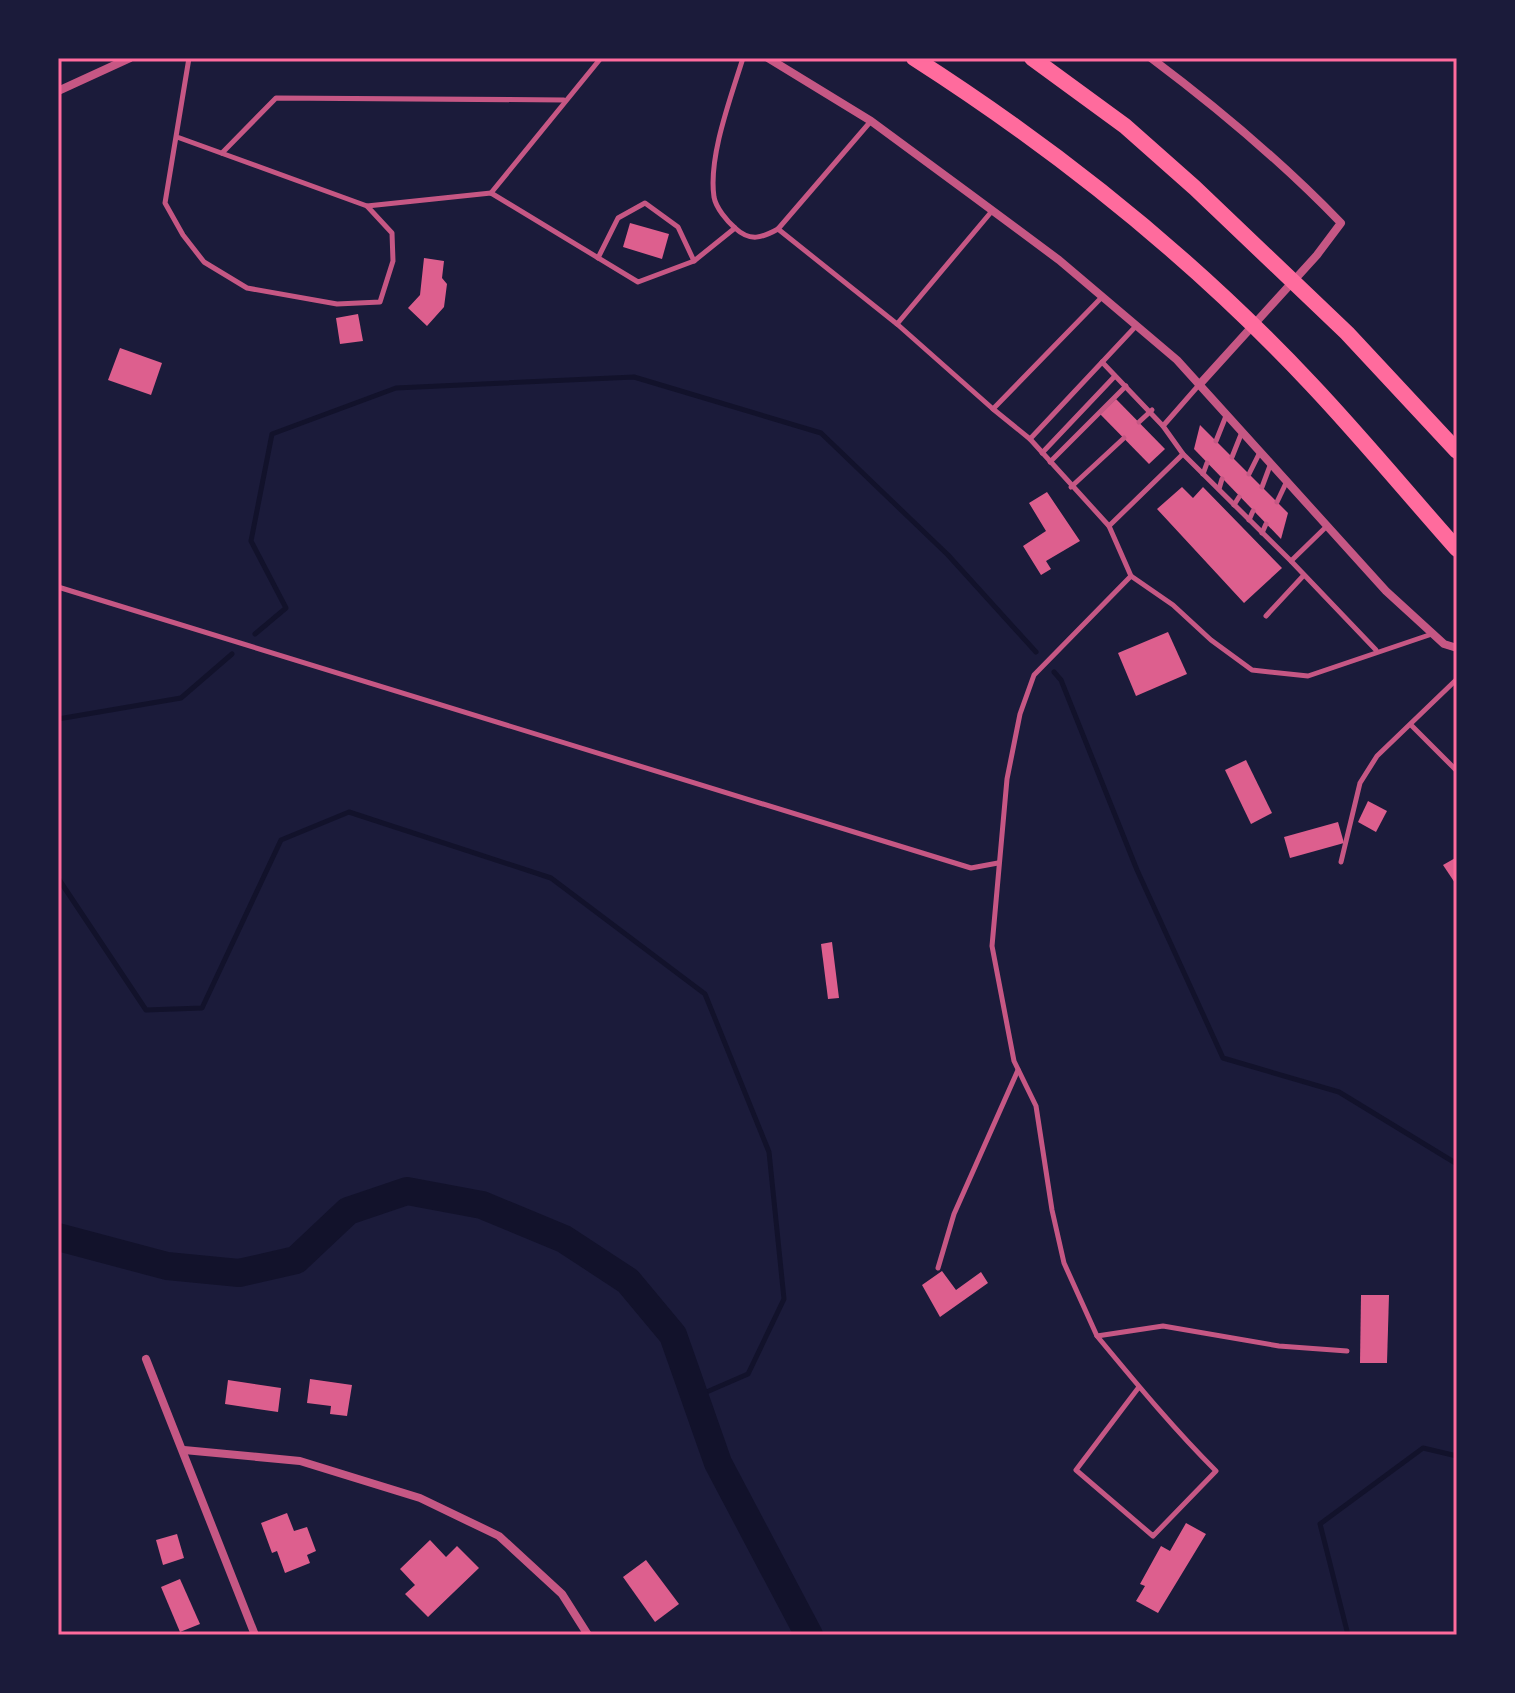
<svg xmlns="http://www.w3.org/2000/svg" width="1515" height="1693" font-family="Overpass,sans-serif">
<style>
.lines{fill:none;stroke-linecap:round;stroke-linejoin:round}
.stream{stroke:#12122b;stroke-width:5}
.river{stroke:#12122b;stroke-width:28}
.building{fill:#dd5f8e}
.service{stroke:#c65784;stroke-width:5}
.minor{stroke:#c65784;stroke-width:8}
.trunk{stroke:#ff6b9d;stroke-width:16}
.neatline{fill:none;stroke:#ff6b9d;stroke-width:3}
</style>
<rect width="100%" height="100%" fill="#1b1b3a"/>
<g class="lines">
<g class="stream">
<polyline points="255,634 286,608 251,541 272,434 396,388 634,377 821,433 948,555 1036,652"/>
<polyline points="1054,672 1061,680 1137,870 1223,1058 1339,1092 1457,1164"/>
<polyline points="58,719 181,698 232,654"/>
<polyline points="58,878 146,1010 202,1008 281,840 349,812 551,878 705,994 769,1152 784,1299 748,1374 695,1397"/>
<polyline points="1348,1635 1320,1524 1423,1448 1457,1456"/>
</g>
<polyline class="river" points="58,1237 167,1266 239,1273 296,1260 348,1211 407,1191 482,1205 564,1239 628,1281 673,1335 718,1463 809,1635"/>
</g>
<g class="building">
<polygon points="630,223 669,234 662,259 623,247"/>
<polygon points="424,258 444,261 442,278 447,284 444,307 427,326 408,308 420,295"/>
<polygon points="358,314 363,341 340,344 336,318"/>
<polygon points="120,348 162,363 151,395 108,380"/>
<polygon points="1116,399 1165,449 1149,464 1100,414"/>
<polygon points="1200,425 1288,513 1281,539 1194,449"/>
<polygon points="1182,487 1193,498 1203,487 1282,568 1244,603 1157,509"/>
<polygon points="1047,492 1080,541 1046,561 1051,569 1041,575 1023,546 1046,531 1029,503"/>
<polygon points="1168,632 1187,674 1136,696 1118,653"/>
<polygon points="1246,760 1272,813 1251,824 1225,770"/>
<polygon points="1368,801 1387,811 1376,832 1358,822"/>
<polygon points="1338,822 1344,843 1290,858 1284,837"/>
<polygon points="1457,857 1457,882 1455,883 1443,865"/>
<polygon points="832,942 839,998 828,999 821,944"/>
<polygon points="942,1271 956,1290 981,1272 988,1283 940,1317 922,1285"/>
<polygon points="1361,1295 1389,1295 1387,1363 1360,1363"/>
<polygon points="310,1379 352,1385 347,1416 330,1414 331,1406 307,1403"/>
<polygon points="228,1380 281,1388 278,1412 225,1404"/>
<polygon points="287,1513 294,1531 307,1527 316,1551 307,1555 310,1563 285,1573 277,1551 272,1553 261,1523"/>
<polygon points="1186,1523 1206,1534 1158,1613 1136,1601 1145,1586 1140,1584 1161,1546 1170,1551"/>
<polygon points="177,1534 184,1558 163,1565 156,1540"/>
<polygon points="430,1540 446,1557 457,1546 479,1568 428,1617 405,1594 415,1585 400,1569"/>
<polygon points="646,1560 679,1604 655,1622 623,1577"/>
<polygon points="180,1579 200,1624 180,1632 161,1587"/>
</g>
<g class="lines">
<g class="service">
<path d="M743 58C731 97 708 157 714 197 716 208 727 221 735 228 750 242 762 238 778 229L871 121"/>
<polyline points="177,137 367,206 392,233 393,261 380,302 337,304 247,288 204,262 183,235 165,203 189,58"/>
<polyline points="222,153 276,98 564,100"/>
<polyline points="491,193 601,58"/>
<polyline points="367,206 491,193 638,282 694,261 735,228"/>
<polyline points="778,229 897,324 992,211"/>
<polyline points="598,258 618,218 645,203 678,227 694,261"/>
<polyline points="897,324 993,409 1102,297"/>
<polyline points="1102,362 1163,426"/>
<polyline points="1198,386 1163,426 1183,454 1291,561 1327,526"/>
<polyline points="993,409 1030,439 1136,326"/>
<polyline points="1139,422 1152,410"/>
<polyline points="1030,439 1109,526"/>
<polyline points="1216,441 1226,416"/>
<polyline points="1042,453 1115,376"/>
<polyline points="1232,457 1242,432"/>
<polyline points="1050,462 1126,386"/>
<polyline points="1203,474 1207,463"/>
<polyline points="1249,474 1260,452"/>
<polyline points="1071,487 1124,438"/>
<polyline points="1262,487 1271,463"/>
<polyline points="1219,489 1222,479"/>
<polyline points="1277,502 1287,481"/>
<polyline points="1234,505 1239,497"/>
<polyline points="1249,520 1253,511"/>
<polyline points="1262,533 1266,524"/>
<polyline points="1291,561 1376,650"/>
<polyline points="1131,576 1109,526 1183,454"/>
<polyline points="58,587 971,868 998,863"/>
<polyline points="1266,616 1304,575"/>
<polyline points="1412,726 1457,771"/>
<polyline points="1341,862 1360,783 1377,756 1457,679"/>
<polyline points="938,1268 954,1214 1018,1070"/>
<path d="M1097 1336C1136 1383 1173 1428 1216 1471L1153 1536 1076 1470 1139 1387"/>
<polyline points="1347,1351 1279,1346 1163,1326 1097,1336 1064,1263 1052,1210 1036,1106 1014,1061 992,946 1007,779 1020,714 1034,675 1131,576 1173,605 1211,640 1252,670 1308,676 1432,634"/>
</g>
<g class="minor">
<polyline points="768,58 871,121 966,191 1059,260 1177,360 1386,591 1444,644 1457,648"/>
<path d="M1151 58C1219 109 1282 162 1341 223L1317 255 1199 385"/>
<polyline points="58,91 130,58"/>
<polyline points="146,1359 255,1635"/>
<polyline points="184,1450 300,1461 420,1498 499,1536 562,1594 588,1635"/>
</g>
<g class="trunk">
<path d="M914 58C1059 151 1194 259 1312 385 1362 438 1409 495 1457 549"/>
<polyline points="1032,58 1125,126 1195,188 1347,333 1457,451"/>
</g>
</g>
<rect width="1515" height="1693" fill="none" stroke="#1b1b3a" stroke-width="120"/>
<rect x="60" y="60" width="1395" height="1573" class="neatline"/>
</svg>
